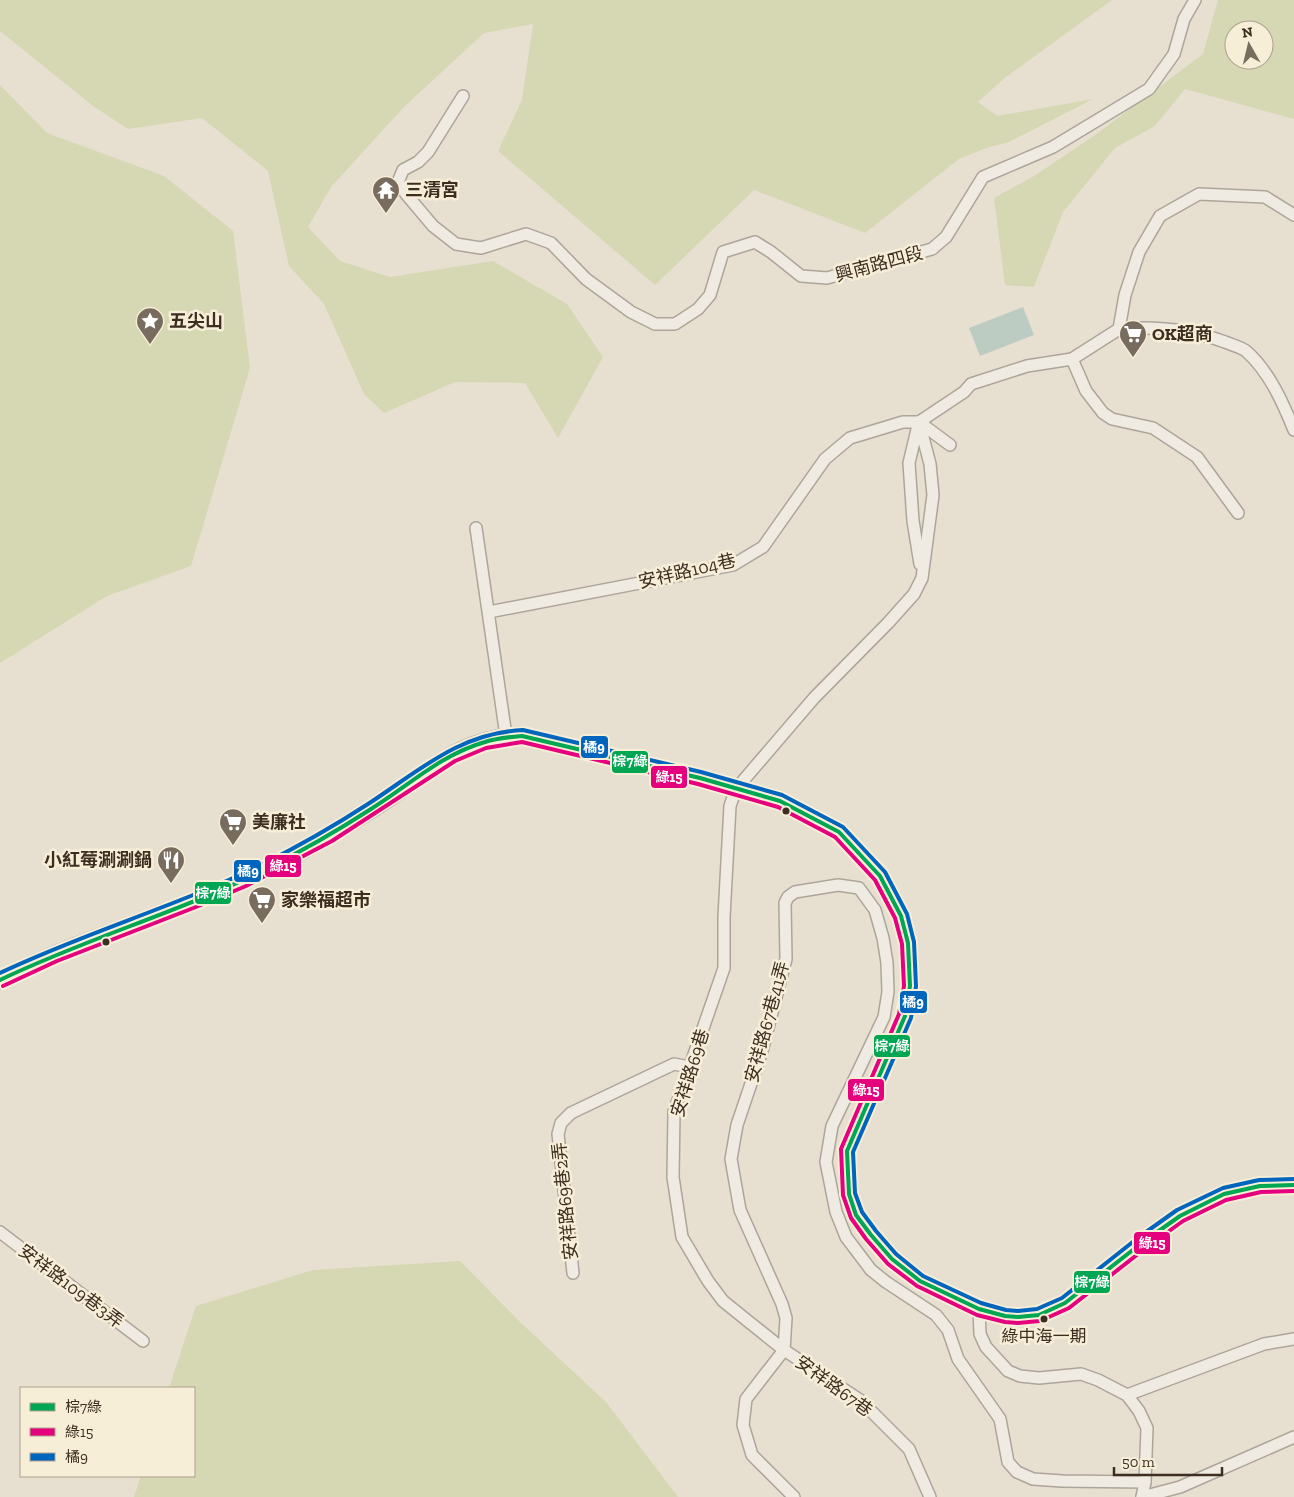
<svg xmlns="http://www.w3.org/2000/svg" width="1294" height="1497" font-family="'Zilla Slab','Noto Sans TC',serif">
<style>
.green{fill:#d6d7b3;fill-rule:evenodd}
.water{fill:#bcccc2}
.lines{fill:none;stroke-linecap:round;stroke-linejoin:round}
.street-casing{stroke:#ada599;stroke-width:14}
.secondary-casing{stroke:#9c958a;stroke-width:19}
.street{stroke:#efebe3;stroke-width:11}
.secondary{stroke:#efebe3;stroke-width:16}
.bus-1-casing{stroke:#f7eed8;stroke-width:8}
.bus-2-casing{stroke:#f7eed8;stroke-width:8}
.bus-3-casing{stroke:#f7eed8;stroke-width:8}
.bus-1{stroke:#00a651;stroke-width:4}
.bus-2{stroke:#e5007d;stroke-width:4}
.bus-3{stroke:#0065bd;stroke-width:4}
.bus-dot{fill:#3d2e20;stroke:#f7eed8;stroke-width:2}
.labels{text-anchor:middle;dominant-baseline:central;stroke-width:5;stroke-linejoin:round;paint-order:stroke}
.bus-label{font-size:17px;fill:#3d2e20;stroke:#f7eed8}
.poi-label{font-size:18px;font-weight:bold;fill:#3d2e20;stroke:#f7eed8;text-anchor:start}
.street-label{font-size:18px;fill:#3d2e20;stroke:#f7eed8}
.line-badge{stroke:#f7eed8;stroke-width:2}
.badge-label{font-size:14px;text-anchor:middle;font-weight:bold;fill:#fff}
</style>
<rect width="100%" height="100%" fill="#e7e0d1"/>
<g class="green">
<polygon points="0,0 1112,0 1006,77 978,102 997,116 1093,99 1009,142 986,148 959,159 865,233 754,190 655,285 498,151 522,100 533,24 484,33 404,107 331,187 308,227 340,261 390,277 493,261 567,304 603,357 558,438 525,383 455,382 384,413 364,394 324,304 289,266 268,171 202,118 128,129 93,106 0,31"/>
<path d="M1218 0H1294V119L1185 89 1155 126 1115 148 1063 212 1034 287 1005 285 994 198 1034 176 1095 135 1203 54ZM1234 30H1264V60H1234Z"/>
<polygon points="0,85 47,133 164,176 233,231 250,368 191,566 107,596 0,663"/>
<polygon points="460,1261 520,1322 606,1402 678,1497 134,1497 141,1476 194,1476 194,1388 169,1388 196,1306 313,1270"/>
</g>
<polygon class="water" points="1023,307 1034,335 980,356 969,328"/>
<g class="lines">
<g class="street-casing">
<g id="street">
<polyline points="463,96 428,152 418,162 403,170 398,182 406,194 433,226 456,244 481,248 526,234 551,243 586,279 631,312 655,324 675,324 698,309 710,295 723,252 755,242 771,252 801,276 827,278 932,249 946,237 983,177 1053,147 1149,89 1174,54 1184,19 1195,0"/>
<path d="M1119 329C1156 326 1190 329 1225 342 1232 345 1241 347 1246 351 1269 371 1283 403 1294 430"/>
<polyline points="1072,359 1086,391 1103,413 1112,419 1153,428 1197,457 1238,513"/>
<polyline points="919,422 930,464 933,495 922,578 914,594 888,623 814,698 736,789 730,806 724,917 724,968 674,1112 673,1177 682,1237 708,1281 723,1301 784,1350 860,1400 909,1449 930,1497"/>
<polyline points="919,422 964,392 971,384 1027,366 1072,359 1119,329 1125,295 1139,252 1160,216 1199,194 1265,197 1294,215"/>
<polyline points="919,422 950,445"/>
<polyline points="918,425 909,463 913,521 920,564"/>
<polyline points="476,528 506,736"/>
<polyline points="489,612 733,565 763,547 825,459 850,438 903,422 919,422"/>
<polyline points="0,1232 143,1341"/>
<polyline points="573,1273 558,1134 561,1123 571,1113 674,1064 689,1067"/>
<polyline points="979,1309 980,1334 986,1347 1008,1371 1020,1376 1039,1378 1081,1374 1098,1380 1127,1395 1139,1411 1147,1428 1145,1482 1142,1497"/>
<polyline points="784,1350 786,1318 782,1304 740,1210 731,1159 737,1125 762,1051 786,959 785,903 788,897 795,892 838,885 859,888 875,910 883,938 887,963 888,992 884,1017 832,1126 826,1162 836,1212 846,1237 871,1270 886,1282 936,1315 948,1330 958,1359 1000,1419 1008,1462 1017,1472 1033,1479 1062,1481 1145,1482"/>
<polyline points="784,1350 746,1399 743,1425 752,1455 794,1497"/>
<polyline points="1127,1395 1264,1344 1294,1339"/>
<polyline points="1142,1497 1180,1487 1294,1437"/>
</g>
</g>
<g class="secondary-casing">
<path id="secondary" d="M0 980C71 944 148 921 221 890 280 865 337 832 390 797 434 767 467 737 522 736L700 778 780 801 839 832 880 876 901 916 908 943 910 986 905 1016 847 1151 849 1194 856 1215 871 1235 892 1259 920 1281 979 1309 1005 1316 1018 1317 1039 1315 1065 1303 1124 1258 1143 1242 1180 1216 1224 1194 1260 1186 1294 1185"/>
</g>
<use href="#street" class="street"/>
<use href="#secondary" class="secondary"/>
<g class="bus-1-casing">
<path id="bus-1" d="M0 980C87 938 180 912 266 869 302 851 337 831 371 809 408 786 442 754 485 742 497 738 509 737 522 736L700 778 780 801 839 832 880 876 901 916 908 943 910 986 905 1016 847 1151 849 1194 856 1215 871 1235 892 1259 920 1281 979 1309 1005 1316 1018 1317 1039 1315 1065 1303 1143 1242 1180 1216 1224 1194 1260 1186 1294 1185"/>
</g>
<g class="bus-2-casing">
<polyline id="bus-2" points="3,986 57,961 196,907 246,886 332,841 455,761 486,748 522,742 698,784 778,807 835,837 875,880 895,918 902,944 904,986 899,1014 841,1149 843,1195 851,1218 866,1239 888,1264 917,1286 977,1315 1005,1322 1018,1323 1040,1321 1069,1308 1147,1247 1183,1221 1226,1200 1261,1192 1294,1191"/>
</g>
<g class="bus-3-casing">
<path id="bus-3" d="M0 973C86 932 178 906 263 864 299 846 334 826 368 804 419 771 459 733 523 730L701 772 782 795 843 827 885 872 907 914 914 942 916 986 911 1018 853 1152 855 1193 862 1212 876 1231 896 1254 923 1276 981 1303 1006 1310 1018 1311 1037 1309 1062 1298 1139 1237 1177 1210 1223 1188 1259 1180 1294 1179"/>
</g>
<use href="#bus-1" class="bus-1"/>
<use href="#bus-2" class="bus-2"/>
<use href="#bus-3" class="bus-3"/>
</g>
<defs>
<g id="temple-pin" transform="scale(1.4375)"><path d="M0 17L-7.5 6A9.5 9.5 0 1 1 7.5 6Z" fill="#786c5e" stroke="#f7eed8"/><path d="M0-6L5-2H3V0L6.5 2.5H4V6H1.5V3h-3V6H-4V2.5H-6.5L-3 0V-2H-5Z" fill="#fff"/></g>
<g id="sight-pin" transform="scale(1.4375)"><path d="M0 17L-7.5 6A9.5 9.5 0 1 1 7.5 6Z" fill="#786c5e" stroke="#f7eed8"/><path d="M0-6L1.8-2.2L6-1.7L2.9 1.2L3.7 5.4L0 3.3L-3.7 5.4L-2.9 1.2L-6-1.7L-1.8-2.2Z" fill="#fff"/></g>
<g id="supermarket-pin" transform="scale(1.4375)"><path d="M0 17L-7.5 6A9.5 9.5 0 1 1 7.5 6Z" fill="#786c5e" stroke="#f7eed8"/><path d="M-6-5.5h2.5l.6 2H6L4.5 2H-2.5L-4.4-4H-6ZM-1.5 3.2a1.3 1.3 0 1 0 .1 0ZM3 3.2a1.3 1.3 0 1 0 .1 0Z" fill="#fff"/></g>
<g id="restaurant-pin" transform="scale(1.4375)"><path d="M0 17L-7.5 6A9.5 9.5 0 1 1 7.5 6Z" fill="#786c5e" stroke="#f7eed8"/><path d="M-5-6h1v4h1v-4h1v4h1v-4h1v5L-1.5 .5V6h-2V.5L-5-1ZM5-6V6H3V1.5H1.5Q1.5-4 5-6Z" fill="#fff"/></g>
</defs>
<g fill-rule="evenodd">
<use href="#temple-pin" x="386" y="190"/>
<use href="#sight-pin" x="150" y="321"/>
<use href="#supermarket-pin" x="1133" y="334"/>
<use href="#supermarket-pin" x="233" y="822"/>
<use href="#restaurant-pin" x="171" y="860"/>
<use href="#supermarket-pin" x="262" y="900"/>
</g>
<g class="bus-dot">
<circle cx="786" cy="811" r="4.5"/>
<circle cx="106" cy="942" r="4.5"/>
<circle cx="1044" cy="1319" r="4.5"/>
</g>
<g class="labels">
<g class="bus-label">
<text x="1044" y="1336">綠中海一期</text>
</g>
<g class="poi-label">
<text x="405" y="190">三清宮</text>
<text x="169" y="321">五尖山</text>
<text x="1152" y="334">OK超商</text>
<text x="252" y="822">美廉社</text>
<text x="152" y="860" text-anchor="end">小紅莓涮涮鍋</text>
<text x="281" y="900">家樂福超市</text>
</g>
<g class="street-label">
<text transform="translate(879 264) rotate(-15)">興南路四段</text>
<text transform="translate(687 571) rotate(-13)">安祥路104巷</text>
<text transform="translate(767 1022) rotate(-75)">安祥路67巷41弄</text>
<text transform="translate(690 1073) rotate(-73)">安祥路69巷</text>
<text transform="translate(565 1201) rotate(-96)">安祥路69巷2弄</text>
<text transform="translate(71 1286) rotate(37)">安祥路109巷3弄</text>
<text transform="translate(834 1386) rotate(36)">安祥路67巷</text>
</g>
</g>
<g class="line-badge">
<rect x="580" y="735" width="29" height="24" rx="5" fill="#0065bd"/>
<rect x="611" y="750" width="38" height="24" rx="5" fill="#00a651"/>
<rect x="650" y="765" width="38" height="24" rx="5" fill="#e5007d"/>
<rect x="264" y="854" width="38" height="24" rx="5" fill="#e5007d"/>
<rect x="233" y="859" width="29" height="24" rx="5" fill="#0065bd"/>
<rect x="194" y="881" width="38" height="24" rx="5" fill="#00a651"/>
<rect x="899" y="990" width="29" height="24" rx="5" fill="#0065bd"/>
<rect x="873" y="1034" width="38" height="24" rx="5" fill="#00a651"/>
<rect x="847" y="1078" width="38" height="24" rx="5" fill="#e5007d"/>
<rect x="1133" y="1231" width="38" height="24" rx="5" fill="#e5007d"/>
<rect x="1073" y="1270" width="38" height="24" rx="5" fill="#00a651"/>
</g>
<g class="badge-label">
<text x="594" y="752">橘9</text>
<text x="630" y="766">棕7綠</text>
<text x="669" y="782">綠15</text>
<text x="283" y="871">綠15</text>
<text x="248" y="876">橘9</text>
<text x="213" y="898">棕7綠</text>
<text x="913" y="1007">橘9</text>
<text x="892" y="1051">棕7綠</text>
<text x="866" y="1095">綠15</text>
<text x="1152" y="1248">綠15</text>
<text x="1092" y="1287">棕7綠</text>
</g>
<rect x="20" y="1387" width="175" height="90" fill="#f7eed8" stroke="#ada18e"/>
<rect x="30" y="1403" width="25" height="8" fill="#00a651" stroke="#ada18e"/>
<text x="65" y="1412" font-size="15" fill="#3d2e20">棕7綠</text>
<rect x="30" y="1428" width="25" height="8" fill="#e5007d" stroke="#ada18e"/>
<text x="65" y="1437" font-size="15" fill="#3d2e20">綠15</text>
<rect x="30" y="1453" width="25" height="8" fill="#0065bd" stroke="#ada18e"/>
<text x="65" y="1462" font-size="15" fill="#3d2e20">橘9</text>
<g transform="translate(1249 45) rotate(352)"><circle r="24" fill="#f7eed8" stroke="#ada18e"/>
<path d="M0-4L9 19L0 12L-9 19Z" fill="#786c5e"/>
<text y="-8" font-size="14" font-weight="bold" text-anchor="middle" fill="#3d2e20">N</text>
</g>
<path d="M1114 1467v8h108v-8" fill="none" stroke="#3d2e20" stroke-width="2.5"/>
<text x="1122" y="1467" font-size="15" fill="#3d2e20" stroke="#f7eed8" stroke-width="4" paint-order="stroke">50 m</text>
</svg>
